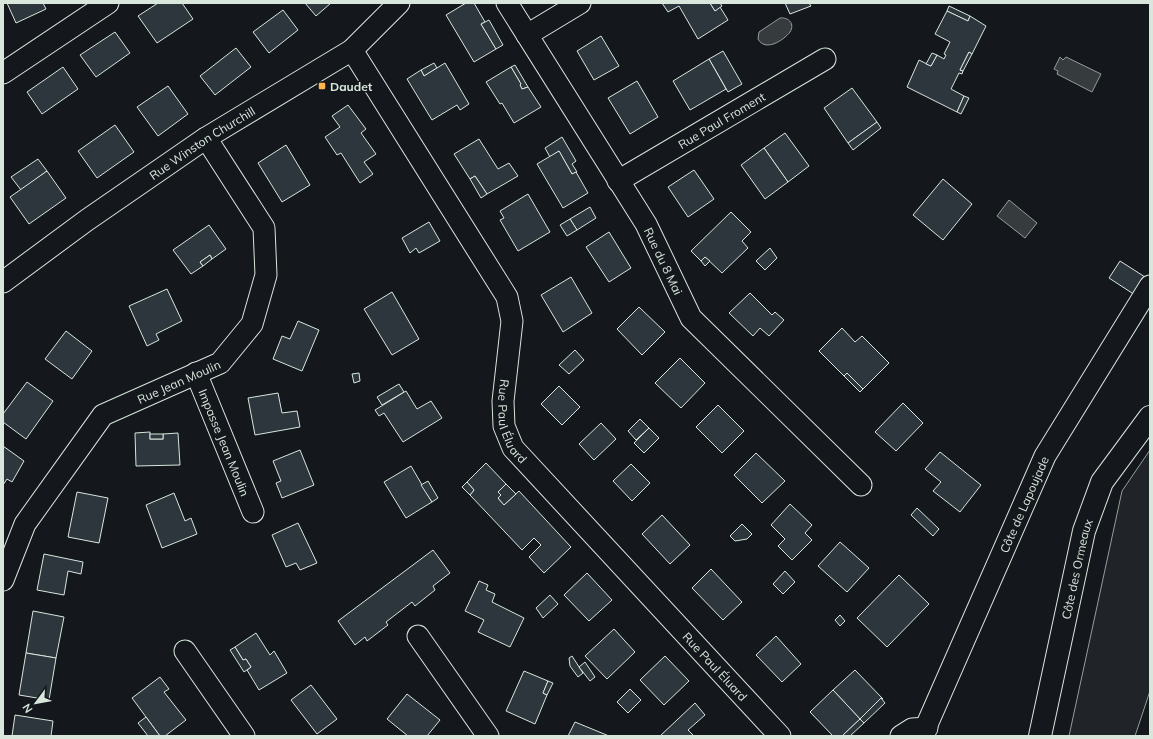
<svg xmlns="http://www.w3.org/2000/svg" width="1153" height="739" font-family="Mulish,sans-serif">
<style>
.green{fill:#202428;stroke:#939e99}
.water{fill:#363b3e;stroke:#939e99}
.building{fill:#2c363c;stroke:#d8e6dc}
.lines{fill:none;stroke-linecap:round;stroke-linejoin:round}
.street-casing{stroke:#d8e6dc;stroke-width:23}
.primary-casing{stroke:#d8e6dc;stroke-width:24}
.street{stroke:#14181c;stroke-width:21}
.primary{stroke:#14181c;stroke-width:22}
.poi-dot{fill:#ffb74d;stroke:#14181c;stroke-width:1.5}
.labels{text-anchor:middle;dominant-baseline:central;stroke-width:3;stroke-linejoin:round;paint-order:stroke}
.poi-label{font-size:12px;font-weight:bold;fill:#d8e6dc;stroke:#14181c;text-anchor:start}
.street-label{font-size:12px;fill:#d8e6dc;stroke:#14181c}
</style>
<rect width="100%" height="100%" fill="#14181c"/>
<polygon class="green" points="1150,450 1150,691 1135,736 1069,736 1122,491"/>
<g class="water">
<path d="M780 18C789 17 795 24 790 32 783 41 765 52 758 39L759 32Z"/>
<polygon points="1060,57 1063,60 1066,57 1101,74 1092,92 1057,74 1058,71 1054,69"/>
<polygon points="1009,200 1037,223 1025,238 997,216"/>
</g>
<g class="building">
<polygon points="7,3 43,3 46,9 16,23"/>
<polygon points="158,3 182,3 193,19 157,43 138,16"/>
<polygon points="305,3 331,3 316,16"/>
<polygon points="466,3 474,3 485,22 481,24 496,49 474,62 446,15"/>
<polygon points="662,3 710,3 715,11 720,7 728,20 698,39 679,6 668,12"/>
<polygon points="710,3 720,3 722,6 715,11"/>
<polygon points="785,3 809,3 811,6 790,14"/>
<polygon points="949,6 970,16 968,21 947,11"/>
<polygon points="283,10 298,30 269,53 253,32"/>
<polygon points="947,11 968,21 970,16 986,26 972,54 969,52 960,70 963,71 962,74 959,73 951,89 964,96 957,112 907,87 919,60 931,66 937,55 944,59 946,55 944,54 950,42 935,34"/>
<polygon points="489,20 503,45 496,49 481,24"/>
<polygon points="115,32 130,53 96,77 80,55"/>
<polygon points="601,36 619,66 594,80 577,51"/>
<polygon points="236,48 251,67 215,95 200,76"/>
<polygon points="723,51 742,84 728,92 709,59"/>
<polygon points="969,52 972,54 963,71 960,70"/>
<polygon points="932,53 937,55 931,66 926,64"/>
<polygon points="709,59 726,89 690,110 673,81"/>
<polygon points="434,63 437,68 424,76 421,70"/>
<polygon points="445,63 469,104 460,110 457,105 432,120 407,79 421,70 424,76"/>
<polygon points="515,65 528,87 522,89 520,85 521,84 511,67"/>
<polygon points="63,67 78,89 42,114 27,92"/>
<polygon points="511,67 521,84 520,85 522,89 528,87 541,107 514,123 502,103 500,104 486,82"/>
<polygon points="637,81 658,117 630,134 608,98"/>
<polygon points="168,86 188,114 158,136 137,107"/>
<polygon points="852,88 877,122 848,143 824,108"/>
<polygon points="964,96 969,98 961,114 957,112"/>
<polygon points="348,105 366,129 361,133 376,154 364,162 373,174 360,183 341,153 337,155 325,137 340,127 332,116"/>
<polygon points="877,122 881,128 853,150 848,143"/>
<polygon points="115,125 134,152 97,178 78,151"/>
<polygon points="785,133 809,166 788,182 764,148"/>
<polygon points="562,137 576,161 572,164 577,172 572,174 559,151 550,157 545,148"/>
<polygon points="479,139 498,169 509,163 518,176 487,194 475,176 470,179 454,154"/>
<polygon points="286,145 310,185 282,202 258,163"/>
<polygon points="764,148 788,182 765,199 741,165"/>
<polygon points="559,151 572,174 576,172 588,193 563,208 537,164"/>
<polygon points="38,159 47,171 21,190 11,177"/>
<polygon points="694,170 714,199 688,217 668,187"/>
<polygon points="47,171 66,198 29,224 10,197"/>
<polygon points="475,176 487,194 481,198 470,179"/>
<polygon points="943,179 972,204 943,240 913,215"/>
<polygon points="528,194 550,232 518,251 500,220 504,218 500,211"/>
<polygon points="590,207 596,218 577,230 570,219"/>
<polygon points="731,212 751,232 742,241 748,248 722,273 705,257 701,261 691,251"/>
<polygon points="570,219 577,230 567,236 560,225"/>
<polygon points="429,222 440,241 419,253 416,248 410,253 402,238"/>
<polygon points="209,225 226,249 212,259 210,255 200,262 203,266 191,274 173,250"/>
<polygon points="609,232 631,268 609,282 586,247"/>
<polygon points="770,248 777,258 765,270 756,261"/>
<polygon points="210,255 212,259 203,266 200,262"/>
<polygon points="705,257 710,261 705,266 701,261"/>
<polygon points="1120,261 1145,277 1135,295 1109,278"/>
<polygon points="571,277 592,313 563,332 541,295"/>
<polygon points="167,289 182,321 156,334 159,340 147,346 129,306"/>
<polygon points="392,292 419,339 392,355 364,309"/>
<polygon points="750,293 772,315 775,312 784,320 769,336 760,328 753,336 729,313"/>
<polygon points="639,307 665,332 642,355 617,329"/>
<polygon points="298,321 319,330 302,371 273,359 282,336 290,339"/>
<polygon points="842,328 855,342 862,336 889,363 863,389 847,373 844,376 819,351"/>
<polygon points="66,331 92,351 72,379 45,359"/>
<polygon points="575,350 584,360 569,374 559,365"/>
<polygon points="680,358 705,383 681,408 655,383"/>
<polygon points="359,373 360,381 354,383 352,374"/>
<polygon points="847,373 863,389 860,392 844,376"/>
<polygon points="27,382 53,401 26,439 3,422 3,414"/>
<polygon points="399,384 404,392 382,405 377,397"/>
<polygon points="559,386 580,407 562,425 541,404"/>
<polygon points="406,391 417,409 431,401 442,418 403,442 384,413 379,416 375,410"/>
<polygon points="278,393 282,413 297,411 300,427 255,435 248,398"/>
<polygon points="903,403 923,423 896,451 875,432"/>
<polygon points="718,405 744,431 722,453 696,427"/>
<polygon points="640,419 649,428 636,440 628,431"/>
<polygon points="601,423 616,439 594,460 579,444"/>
<polygon points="649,428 659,438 644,453 634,443"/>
<polygon points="150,432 150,439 163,439 163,434 178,433 180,465 136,466 135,433"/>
<rect x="150" y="434" width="13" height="5"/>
<polygon points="3,446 24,461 12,482 7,479 3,485"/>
<polygon points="300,450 314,485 282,498 276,483 281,481 273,461"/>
<polygon points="940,452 981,485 960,512 933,491 941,482 925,469"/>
<polygon points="756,453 785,481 762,503 734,475"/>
<polygon points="486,463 506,484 498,492 501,495 498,498 504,505 519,491 571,547 544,573 529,557 541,545 534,538 522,550 470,495 474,490 467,482"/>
<polygon points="631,464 650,483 632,501 613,481"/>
<polygon points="411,466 432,502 406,518 384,482"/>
<polygon points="428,481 438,498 432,502 421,485"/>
<polygon points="467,482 474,490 470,495 462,487"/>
<polygon points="506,484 516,494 504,505 498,498 501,495 498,492"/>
<polygon points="77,492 108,498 99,543 68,537"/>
<polygon points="174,493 185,521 191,518 197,534 162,548 146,505"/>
<polygon points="790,504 812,525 805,533 812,540 792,560 778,546 785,539 771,525"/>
<polygon points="917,508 939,529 933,536 911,515"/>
<polygon points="662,515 690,545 670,564 642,534"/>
<polygon points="298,523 317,563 300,570 296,563 286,567 272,535"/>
<polygon points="742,524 752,534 747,539 735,541 730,536"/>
<polygon points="840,542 869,568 847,592 818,566"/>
<polygon points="433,550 450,573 433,586 435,590 415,606 412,602 386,622 388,625 367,641 365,637 355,645 338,621"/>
<polygon points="44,554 83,562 81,574 68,571 64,595 37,590"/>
<polygon points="711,569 742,602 723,620 692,588"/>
<polygon points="785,571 795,582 783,594 773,584"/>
<polygon points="587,573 612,600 589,621 564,595"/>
<polygon points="899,575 929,604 887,647 857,618"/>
<polygon points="479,581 488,585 486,590 495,594 492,602 524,618 510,647 478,632 484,620 465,611"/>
<polygon points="550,595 558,604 543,618 536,608"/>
<polygon points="33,611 64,617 56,658 26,653"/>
<polygon points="840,615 845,621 840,626 835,620"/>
<polygon points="614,629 635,652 607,679 585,656"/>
<polygon points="256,633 270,655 274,651 287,673 259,690 247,670 251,667 246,659 243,660 235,647"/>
<polygon points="776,636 801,664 782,682 756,655"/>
<polygon points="235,647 243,660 246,659 251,667 244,672 230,650"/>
<polygon points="26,653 56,658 49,700 19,695"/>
<polygon points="572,656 583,673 578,677 570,666 569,658"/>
<polygon points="665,656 689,681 664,705 640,680"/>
<polygon points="585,662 595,677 590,681 579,667"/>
<polygon points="855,670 883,699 881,698 860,719 833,690"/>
<polygon points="524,671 548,681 543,693 547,695 535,724 506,711"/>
<polygon points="160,677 169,689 164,692 186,720 165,736 160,736 132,698"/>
<polygon points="548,681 553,683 547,695 543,693"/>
<polygon points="311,685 337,719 317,734 291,700"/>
<polygon points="630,689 641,700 628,713 617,702"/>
<polygon points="833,690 860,719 842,736 833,736 810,712"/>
<polygon points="407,694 440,720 427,736 408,736 387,719"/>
<polygon points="881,698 885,703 864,723 860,719"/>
<polygon points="695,703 705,715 688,730 694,736 660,736"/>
<polygon points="15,715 53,721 51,736 12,736"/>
<polygon points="146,717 160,736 148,736 138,723"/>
<polygon points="860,719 864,723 850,736 842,736"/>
<polygon points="575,722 609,736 568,736"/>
</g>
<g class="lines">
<g class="street-casing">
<g id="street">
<path id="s1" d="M507 3 646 224 691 318 861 485"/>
<polyline points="527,35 580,3"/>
<path id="s2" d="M352 50 507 297 512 321 503 401 504 426 513 448 780 736"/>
<polyline points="3,73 108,3"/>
<path id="s3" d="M618 181 825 59"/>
<path id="s4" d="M3 282 87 220 206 138 352 50 399 3"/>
<path id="s5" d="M196 373 253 512"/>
<path id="s6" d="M3 580 25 524 103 415 220 363 252 324 266 275 264 228 206 138"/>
<polyline points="418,636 488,736"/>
<polyline points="185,651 244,736"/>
<polyline points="901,736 912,729 927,728"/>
<path id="s7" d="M922 736 1045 456 1150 286"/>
</g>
</g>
<g class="primary-casing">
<g id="primary">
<path id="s8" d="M1040 736 1084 531 1102 482 1150 417"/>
</g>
</g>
<use href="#street" class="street"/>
<use href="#primary" class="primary"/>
</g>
<rect class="poi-dot" x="318" y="82" width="8" height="8" rx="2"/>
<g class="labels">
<g class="poi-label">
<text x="330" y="86">Daudet</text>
</g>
<g class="street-label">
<text stroke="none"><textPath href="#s3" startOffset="120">Rue Paul Froment</textPath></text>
<text stroke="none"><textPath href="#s4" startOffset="243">Rue Winston Churchill</textPath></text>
<text stroke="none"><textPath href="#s1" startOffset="302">Rue du 8 Mai</textPath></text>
<text stroke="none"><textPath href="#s6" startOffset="277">Rue Jean Moulin</textPath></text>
<text stroke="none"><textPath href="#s2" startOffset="419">Rue Paul Éluard</textPath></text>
<text stroke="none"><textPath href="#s5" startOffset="75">Impasse Jean Moulin</textPath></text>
<text stroke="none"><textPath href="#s7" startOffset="253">Côte de Lapoujade</textPath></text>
<text stroke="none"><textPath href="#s8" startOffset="171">Côte des Ormeaux</textPath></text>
<text stroke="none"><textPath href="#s2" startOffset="743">Rue Paul Éluard</textPath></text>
</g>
</g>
<rect width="1153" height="739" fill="none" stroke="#d8e6dc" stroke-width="8"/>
<g transform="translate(36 703) rotate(238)" stroke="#14181c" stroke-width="3" paint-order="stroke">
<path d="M0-3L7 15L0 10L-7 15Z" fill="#d8e6dc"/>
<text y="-6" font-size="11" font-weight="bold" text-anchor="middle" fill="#d8e6dc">N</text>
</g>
</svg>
